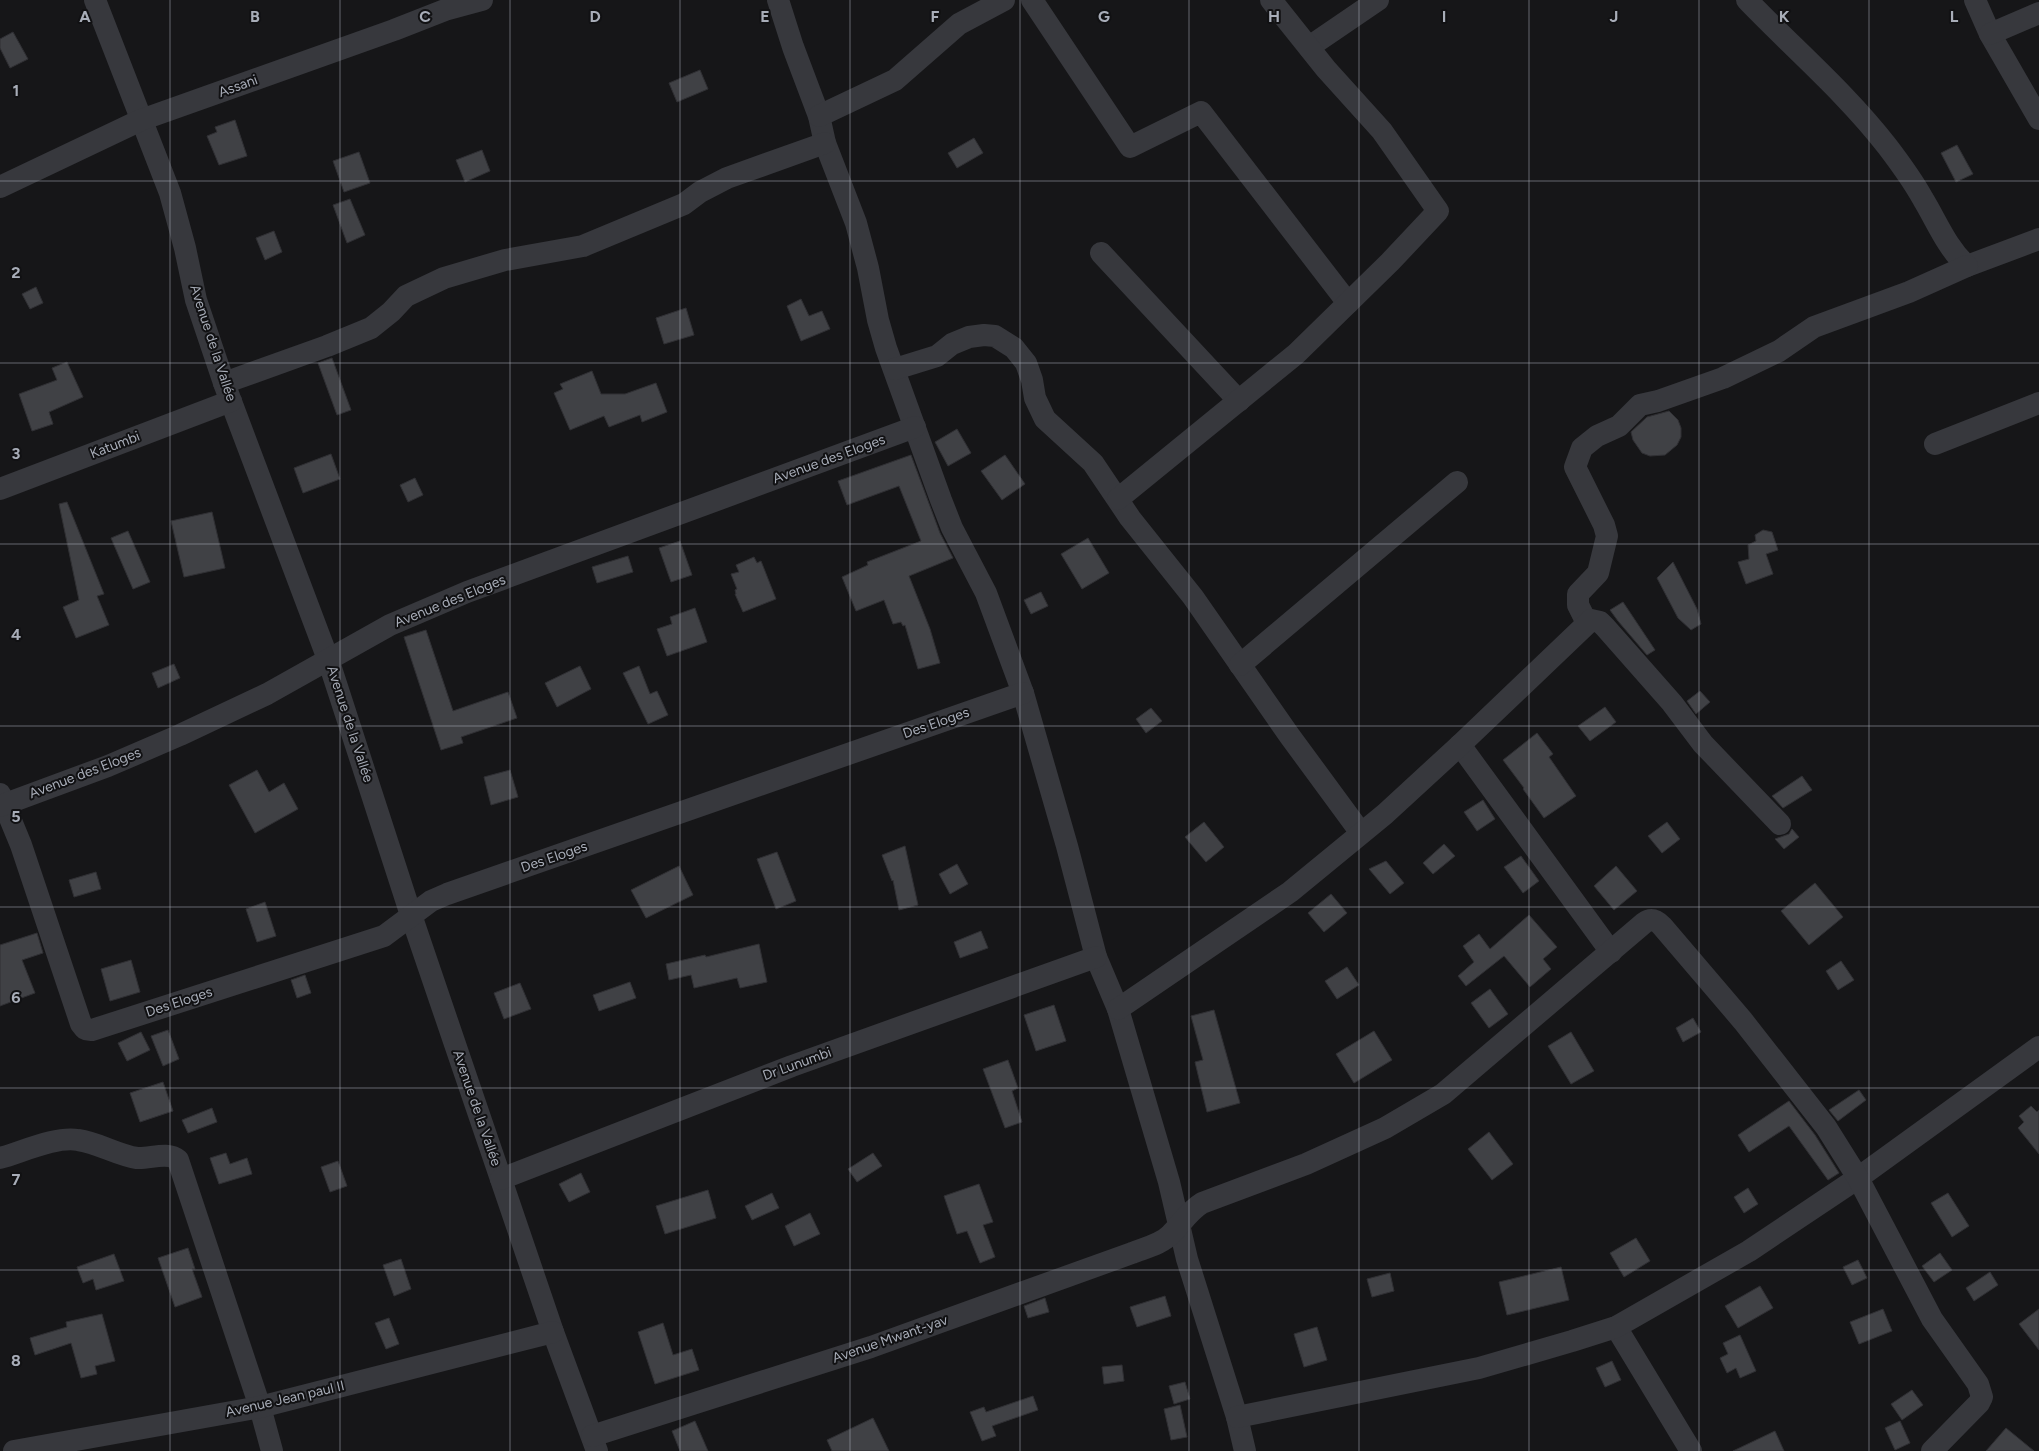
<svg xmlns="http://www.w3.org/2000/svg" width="2039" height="1451" font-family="Figtree,sans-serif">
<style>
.building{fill:#404145;stroke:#303034}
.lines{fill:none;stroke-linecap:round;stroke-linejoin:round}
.street{stroke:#37383d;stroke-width:22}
.grid{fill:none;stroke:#a8adb8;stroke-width:1;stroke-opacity:0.55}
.labels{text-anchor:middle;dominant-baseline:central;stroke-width:4;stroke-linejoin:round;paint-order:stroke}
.street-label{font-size:14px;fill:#a8adb8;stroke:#111113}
.grid-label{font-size:16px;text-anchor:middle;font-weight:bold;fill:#a8adb8;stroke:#111113;stroke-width:4;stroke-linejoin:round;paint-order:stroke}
</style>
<rect width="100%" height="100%" fill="#161618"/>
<g class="building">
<polygon points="13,32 28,59 10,68 0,48 0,39"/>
<polygon points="700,70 708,89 677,102 669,83"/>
<polygon points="235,120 247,156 219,165 207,136 217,132 215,127"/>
<polygon points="974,138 983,153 957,168 948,153"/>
<polygon points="1957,145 1973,174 1956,182 1941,153"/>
<polygon points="482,150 490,171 465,182 456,160"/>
<polygon points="359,152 370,183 344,192 333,161"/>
<polygon points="350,199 365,235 347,243 333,205"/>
<polygon points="274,231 282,252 265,260 256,238"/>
<polygon points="36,287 43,303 30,309 22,294"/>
<polygon points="801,299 809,316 822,311 830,329 801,341 787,306"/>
<polygon points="686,308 694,335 664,344 656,318"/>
<polygon points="332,358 351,410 337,415 318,363"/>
<polygon points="67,362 83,397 49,412 53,424 32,431 19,394 57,380 52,368"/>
<polygon points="592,371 601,394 625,394 656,383 667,412 642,422 640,415 609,427 604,416 570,430 554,393 563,389 560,384"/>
<polygon points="1669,411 1678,420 1681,428 1681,437 1677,445 1665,455 1650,456 1642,453 1633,440 1631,432 1647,417"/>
<polygon points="957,429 971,453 948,466 935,442"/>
<polygon points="331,454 340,479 303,493 294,468"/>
<polygon points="911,455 940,533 953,558 909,576 930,629 940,663 918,669 905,625 903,626 901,622 893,624 884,600 856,611 842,577 868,565 867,562 921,541 899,486 847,505 838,481"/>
<polygon points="1005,455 1025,484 1002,500 981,471"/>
<polygon points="415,478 423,495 408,502 400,485"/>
<polygon points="67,502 104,594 97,596 109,625 76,638 63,607 79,600 59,504"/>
<polygon points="212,512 225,568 184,577 171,521"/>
<polygon points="1763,530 1772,532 1778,550 1766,554 1773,574 1746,584 1738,562 1749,559 1748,545 1756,541 1755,535"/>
<polygon points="128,531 150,582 133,589 111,538"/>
<polygon points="1088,538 1109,573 1082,589 1061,554"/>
<polygon points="680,541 692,575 671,582 659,548"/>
<polygon points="628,556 633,572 597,583 592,567"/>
<polygon points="754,557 757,563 761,561 776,599 743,612 735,594 736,594 735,590 737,589 731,574 739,572 736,565"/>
<polygon points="1673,562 1697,609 1701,624 1691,630 1678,618 1657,578"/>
<polygon points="1041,592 1048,606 1031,614 1024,600"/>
<polygon points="1623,602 1655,650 1647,655 1618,621 1610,610"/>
<polygon points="695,608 707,642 667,656 657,629 672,624 670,617"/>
<polygon points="426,630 453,711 508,692 517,718 461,737 463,743 441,750 404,637"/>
<polygon points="174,664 180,678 158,688 152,673"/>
<polygon points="580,666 591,689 557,707 545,683"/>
<polygon points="639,666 650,694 657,691 668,715 648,724 623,673"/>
<polygon points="1700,691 1710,702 1696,714 1687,701"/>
<polygon points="1605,707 1616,722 1590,741 1578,726"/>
<polygon points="1151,708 1162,721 1146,733 1136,719"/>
<polygon points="1537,733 1553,754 1549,757 1576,796 1544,818 1523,789 1524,788 1503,760"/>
<polygon points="257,770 269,792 284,783 298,809 255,833 229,785"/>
<polygon points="510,770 518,797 491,805 484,777"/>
<polygon points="1802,776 1812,790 1783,808 1772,796"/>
<polygon points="1483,800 1495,819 1477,831 1464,812"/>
<polygon points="1204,822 1224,847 1206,862 1185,837"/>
<polygon points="1667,822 1680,839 1662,853 1648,836"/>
<polygon points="1792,829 1799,837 1784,849 1775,839 1789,834"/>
<polygon points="1444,844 1455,856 1433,874 1423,863"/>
<polygon points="905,846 918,905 899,910 893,880 892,881 882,855"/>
<polygon points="777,852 796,901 776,909 757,859"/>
<polygon points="1521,856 1539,881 1523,893 1504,867"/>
<polygon points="1386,861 1404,883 1390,894 1369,869"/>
<polygon points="957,864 968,884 950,894 939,874"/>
<polygon points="679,866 693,895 646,918 631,890"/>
<polygon points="1616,866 1637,891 1614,910 1594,886"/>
<polygon points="96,872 101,889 74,897 69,880"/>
<polygon points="1815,883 1843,917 1809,945 1781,911"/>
<polygon points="1331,894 1347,913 1324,932 1308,913"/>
<polygon points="265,902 276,936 257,942 246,909"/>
<polygon points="1529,915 1557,947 1543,959 1551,969 1530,987 1504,956 1466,986 1458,976 1474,962 1463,946 1479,934 1490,949"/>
<polygon points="981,931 988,948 960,958 954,942"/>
<polygon points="37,933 43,953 22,960 35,993 0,1006 0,945"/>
<polygon points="759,944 767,982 740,988 737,978 694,988 691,975 669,980 666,964 705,955 706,957"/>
<polygon points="131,960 140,992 110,1001 101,969"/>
<polygon points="1841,961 1854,980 1838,990 1826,971"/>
<polygon points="1347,967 1359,985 1337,999 1325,981"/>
<polygon points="305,975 311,993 297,998 291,980"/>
<polygon points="630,982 636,998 599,1011 593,995"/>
<polygon points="520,983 531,1009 504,1019 494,993"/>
<polygon points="1490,989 1508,1014 1489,1028 1471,1003"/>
<polygon points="1054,1005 1066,1041 1036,1051 1024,1015"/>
<polygon points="1214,1010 1240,1103 1207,1112 1195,1062 1203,1060 1191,1016"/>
<polygon points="1693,1018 1701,1032 1683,1042 1676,1028"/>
<polygon points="168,1030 179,1059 163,1066 151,1036"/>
<polygon points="1374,1031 1392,1060 1354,1083 1336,1054"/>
<polygon points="141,1032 150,1050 127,1061 118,1043"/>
<polygon points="1571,1032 1594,1071 1571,1084 1548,1046"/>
<polygon points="1008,1060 1018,1088 1012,1091 1022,1122 1005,1128 983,1069"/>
<polygon points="163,1082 173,1111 140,1122 130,1093"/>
<polygon points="1859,1090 1866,1100 1838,1121 1829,1110"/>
<polygon points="1789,1101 1815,1135 1839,1173 1828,1180 1789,1126 1749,1152 1738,1135"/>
<polygon points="2031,1106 2037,1112 2039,1110 2039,1154 2018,1128 2024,1122 2019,1116"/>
<polygon points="212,1108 217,1122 188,1133 182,1120"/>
<polygon points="1489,1132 1513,1164 1492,1180 1468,1149"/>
<polygon points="226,1153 230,1164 247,1158 252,1174 219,1184 210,1158"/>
<polygon points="873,1153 882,1166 857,1182 848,1169"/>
<polygon points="338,1161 347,1186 330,1192 321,1167"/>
<polygon points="581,1173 590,1192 569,1202 559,1184"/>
<polygon points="979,1184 993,1222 983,1225 995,1257 980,1263 967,1231 957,1234 944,1196"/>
<polygon points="1748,1188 1758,1204 1744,1213 1734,1197"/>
<polygon points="708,1190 716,1218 665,1234 656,1206"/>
<polygon points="772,1193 779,1208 752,1220 745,1206"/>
<polygon points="1948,1193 1969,1226 1952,1237 1931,1203"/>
<polygon points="810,1213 820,1234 794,1246 785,1226"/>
<polygon points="1636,1238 1650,1261 1624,1277 1610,1253"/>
<polygon points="188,1248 195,1269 192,1269 202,1297 175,1307 158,1258"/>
<polygon points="1940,1253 1952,1270 1934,1282 1922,1266"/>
<polygon points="114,1254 124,1281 96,1290 93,1279 83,1283 77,1267"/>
<polygon points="401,1259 411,1289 394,1296 383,1265"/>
<polygon points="1858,1260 1867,1278 1852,1285 1843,1267"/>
<polygon points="1561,1267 1569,1300 1507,1315 1499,1282"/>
<polygon points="1990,1272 1998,1285 1974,1301 1966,1288"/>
<polygon points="1390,1273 1394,1291 1372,1297 1367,1279"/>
<polygon points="1760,1286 1773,1308 1738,1328 1725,1306"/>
<polygon points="1165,1296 1171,1316 1137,1327 1130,1307"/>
<polygon points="1045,1298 1049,1312 1028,1318 1024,1306"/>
<polygon points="1883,1309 1892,1331 1859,1344 1850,1322"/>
<polygon points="2039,1309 2039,1350 2019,1324"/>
<polygon points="102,1314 115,1361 95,1366 97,1374 81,1378 71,1343 35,1355 30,1338 67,1327 66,1322"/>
<polygon points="389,1318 399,1344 386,1349 375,1323"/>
<polygon points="663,1323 673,1355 692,1349 699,1370 655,1384 638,1332"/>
<polygon points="1317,1327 1327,1360 1304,1367 1294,1334"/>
<polygon points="1740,1335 1756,1371 1740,1378 1736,1368 1727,1373 1720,1358 1728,1354 1723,1343"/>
<polygon points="1612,1361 1621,1380 1605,1387 1596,1368"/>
<polygon points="1122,1365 1124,1381 1104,1384 1102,1367"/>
<polygon points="1185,1382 1190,1399 1174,1404 1169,1386"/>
<polygon points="1912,1390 1923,1405 1902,1420 1891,1404"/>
<polygon points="1033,1396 1038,1410 992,1426 996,1436 982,1441 970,1412 984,1407 986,1412"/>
<polygon points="1180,1405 1187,1437 1171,1440 1164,1409"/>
<polygon points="873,1418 889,1451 832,1451 827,1440"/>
<polygon points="695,1421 708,1451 680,1451 672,1431"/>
<polygon points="1900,1421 1910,1443 1895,1450 1885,1428"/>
<polygon points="2006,1428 2034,1451 1986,1451"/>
<polygon points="1775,1431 1784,1451 1733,1451"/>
</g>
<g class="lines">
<g class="street">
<polyline points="95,0 170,193 185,248 196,300 224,383 328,659 411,915 553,1332 597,1451"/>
<polyline points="778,0 793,47 819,116 825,143 856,223 868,268 878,320 886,348 941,500 952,528 986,593 1023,693 1067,846 1096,957 1118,1009 1169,1182 1187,1259 1237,1417 1245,1451"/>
<polyline points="1032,0 1130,147 1201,112 1348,303"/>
<path d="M1747 0C1794 49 1845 92 1887 146 1900 163 1913 181 1923 199 1937 222 1947 248 1967 266L2039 239"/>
<polyline points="1975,0 1990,34 2039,119"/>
<polyline points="1990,34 2039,13"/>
<polyline points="1309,47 1378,0"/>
<polyline points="819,116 895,80 959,24 1004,0"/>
<polyline points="0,187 141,120 394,30 445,10 482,0"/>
<polyline points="1101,253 1239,401"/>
<polyline points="895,369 937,356 952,344 969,337 984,335 995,336 1014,348 1026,363 1032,380 1035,398 1045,419 1093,463 1130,518 1193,597 1289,735 1361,833"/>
<polyline points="224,383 327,346 371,328 391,312 406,296 444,278 505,260 583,246 684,204 700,192 727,178 825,143"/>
<polyline points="1935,444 2039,403"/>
<polyline points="0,489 231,401"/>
<polyline points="1118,499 1296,354 1390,262 1438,211 1382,131 1326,69 1271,0"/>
<polyline points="1587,623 1578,605 1578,594 1598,573 1607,536 1604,525 1575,467 1582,448 1597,436 1619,426 1640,405 1658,401 1723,378 1779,351 1814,327 1909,292 1967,266"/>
<polyline points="1240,665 1457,482"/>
<polyline points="1460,745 1611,952"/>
<polyline points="0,794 21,845 81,1024 85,1029 92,1030 384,936 431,901 447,894 1023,693"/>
<polyline points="0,806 108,766 180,735 267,694 390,625 467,592 915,427"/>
<polyline points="1118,1009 1290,892 1385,814 1460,745 1591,620 1600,622 1605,627 1672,703 1703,744 1780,824"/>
<path d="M0 1158C22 1152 56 1136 78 1140 99 1143 117 1155 137 1158 150 1159 168 1151 178 1160L260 1407 272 1451"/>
<polyline points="501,1179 792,1066 1096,957"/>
<polyline points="1616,1327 1691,1451"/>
<polyline points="1237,1417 1479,1368 1572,1341 1616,1327 1749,1251 1858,1178 2039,1047"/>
<path d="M592 1436 871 1347 1132 1253C1144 1248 1162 1244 1171 1234 1182 1223 1189 1211 1202 1203L1306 1164 1385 1128 1443 1094 1644 923C1651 918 1656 920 1662 926L1743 1021 1826 1127 1858 1178 1932 1319 1978 1384 1982 1397 1979 1403 1932 1451"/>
<polyline points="14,1451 260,1407 553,1332"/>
</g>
</g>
<path class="grid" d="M170 0V1451M340 0V1451M510 0V1451M680 0V1451M850 0V1451M1020 0V1451M1189 0V1451M1359 0V1451M1529 0V1451M1699 0V1451M1869 0V1451M0 181H2039M0 363H2039M0 544H2039M0 726H2039M0 907H2039M0 1088H2039M0 1270H2039"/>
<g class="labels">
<g class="street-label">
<text transform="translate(238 86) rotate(-20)">Assani</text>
<text transform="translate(213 343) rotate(72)">Avenue de la Vallée</text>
<text transform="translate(115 445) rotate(-21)">Katumbi</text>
<text transform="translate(829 459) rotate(-20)">Avenue des Eloges</text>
<text transform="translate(450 601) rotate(-22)">Avenue des Eloges</text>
<text transform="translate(936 723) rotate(-19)">Des Eloges</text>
<text transform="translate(350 724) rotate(72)">Avenue de la Vallée</text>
<text transform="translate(85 773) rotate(-21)">Avenue des Eloges</text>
<text transform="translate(554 857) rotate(-19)">Des Eloges</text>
<text transform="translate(179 1002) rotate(-18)">Des Eloges</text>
<text transform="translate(797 1064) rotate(-20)">Dr Lunumbi</text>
<text transform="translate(477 1108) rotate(71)">Avenue de la Vallée</text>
<text transform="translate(890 1339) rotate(-19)">Avenue Mwant-yav</text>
<text transform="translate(285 1399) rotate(-13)">Avenue Jean paul II</text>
</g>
</g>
<g class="grid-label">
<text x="85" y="22">A</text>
<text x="255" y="22">B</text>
<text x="425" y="22">C</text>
<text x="595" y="22">D</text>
<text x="765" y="22">E</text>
<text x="935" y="22">F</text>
<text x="1104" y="22">G</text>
<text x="1274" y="22">H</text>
<text x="1444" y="22">I</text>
<text x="1614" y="22">J</text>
<text x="1784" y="22">K</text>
<text x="1954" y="22">L</text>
<text x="16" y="96">1</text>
<text x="16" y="278">2</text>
<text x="16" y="459">3</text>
<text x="16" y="640">4</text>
<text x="16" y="822">5</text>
<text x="16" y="1003">6</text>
<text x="16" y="1185">7</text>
<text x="16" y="1366">8</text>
</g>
</svg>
